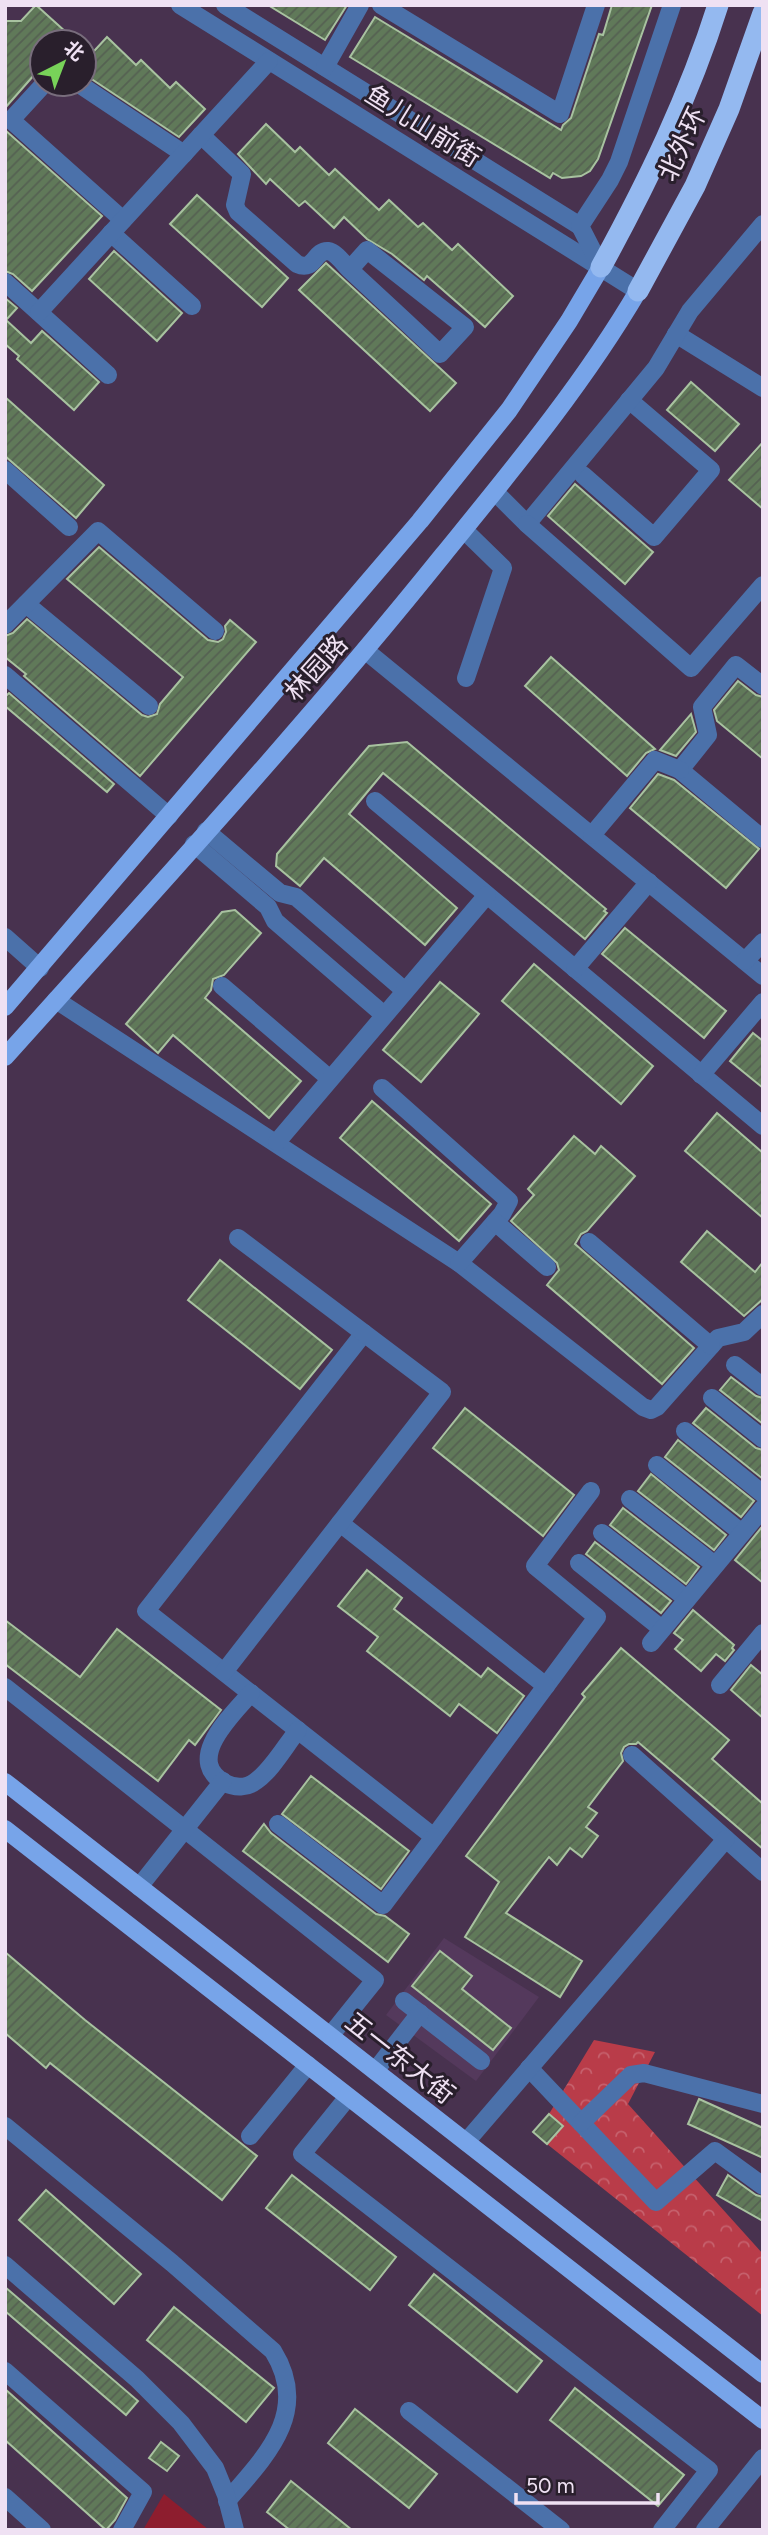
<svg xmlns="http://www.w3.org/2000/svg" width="768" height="2535" font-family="Figtree,'Noto Sans SC',sans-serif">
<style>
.built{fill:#54395c}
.grass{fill:#8d1d2e}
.forest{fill:url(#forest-crowns)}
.building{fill:url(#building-hatch);stroke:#a8c2a0;stroke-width:2}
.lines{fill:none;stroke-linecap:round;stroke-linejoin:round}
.minor{stroke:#4b71aa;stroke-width:18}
.major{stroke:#77a4e9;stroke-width:18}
.highway{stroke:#94b9f0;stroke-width:21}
.labels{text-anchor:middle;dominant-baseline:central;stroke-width:6;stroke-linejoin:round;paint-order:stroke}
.street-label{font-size:26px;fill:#efe1f3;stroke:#291f2c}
</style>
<defs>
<pattern id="forest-crowns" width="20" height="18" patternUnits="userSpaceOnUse" patternTransform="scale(1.75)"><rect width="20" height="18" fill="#b93c49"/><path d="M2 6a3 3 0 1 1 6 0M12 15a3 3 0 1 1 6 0" fill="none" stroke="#c6616d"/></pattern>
<pattern id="building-hatch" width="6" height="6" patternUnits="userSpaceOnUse" patternTransform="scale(1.75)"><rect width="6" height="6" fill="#607959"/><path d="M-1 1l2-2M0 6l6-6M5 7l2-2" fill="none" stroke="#556152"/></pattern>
</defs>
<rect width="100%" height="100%" fill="#48324f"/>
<polygon class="built" points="444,1938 539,1997 476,2081 386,2015"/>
<polygon class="grass" points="164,2494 209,2530 143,2530"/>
<polygon class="forest" points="594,2040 655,2052 628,2104 763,2254 763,2316 547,2144 563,2126 549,2114"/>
<g class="building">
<polygon points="36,5 77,42 42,42 42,66 5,108 5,21 21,21"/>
<polygon points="268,5 347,5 325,40"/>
<polygon points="612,5 652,5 598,159 590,171 581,176 562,178 553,173 550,178 350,57 375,17 561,130 563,125 571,118 599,34 603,35"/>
<polygon points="107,37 136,65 141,60 170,88 176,82 205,109 179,137 84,74 84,62"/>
<polygon points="266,124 295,152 300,147 329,175 335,169 379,210 389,200 418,227 423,223 452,250 458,244 513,296 485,327 427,276 424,280 392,254 367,239 344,217 334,228 305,201 299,206 270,179 266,184 238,154"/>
<polygon points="5,130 102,216 32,291 13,274 5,271"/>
<polygon points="197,195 288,278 262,307 170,224"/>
<polygon points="114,251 182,313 157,341 89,279"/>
<polygon points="326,263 456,383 430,411 299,290"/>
<polygon points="5,298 17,308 6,320 31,343 42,331 99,382 74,410 17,359 19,356 5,344"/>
<polygon points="691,382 739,424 715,451 667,410"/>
<polygon points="5,397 104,485 76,518 5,456"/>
<polygon points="763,442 763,509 729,480"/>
<polygon points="575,484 653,552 625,584 548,516"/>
<polygon points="99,547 208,640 218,642 223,639 226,632 225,626 230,620 256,642 140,776 24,676 26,674 5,657 5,636 13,633 27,619 142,715 148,717 157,714 160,704 183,677 67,579"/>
<polygon points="551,657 655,749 646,753 627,776 525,686"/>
<polygon points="738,681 756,695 763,697 763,759 717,721 714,710"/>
<polygon points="9,693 114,784 107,792 5,706 5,697"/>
<polygon points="691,714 696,732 676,756 660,750"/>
<polygon points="407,742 606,909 604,911 607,913 585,939 383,773 349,814 457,908 425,945 324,858 300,886 276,866 277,854 369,746"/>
<polygon points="658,774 674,780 759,849 726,888 630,808"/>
<polygon points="235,910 261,933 224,975 213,979 211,990 205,998 301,1081 269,1118 173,1035 158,1053 126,1024 222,912"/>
<polygon points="625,928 726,1011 704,1038 602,954"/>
<polygon points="534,964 653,1066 621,1104 502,1001"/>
<polygon points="440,982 479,1014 421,1082 383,1050"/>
<polygon points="753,1033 763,1041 763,1088 730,1061"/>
<polygon points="372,1101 491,1204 459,1241 340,1138"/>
<polygon points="717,1113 763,1153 763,1218 685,1151"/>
<polygon points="574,1136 595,1154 601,1146 635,1176 587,1231 581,1234 575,1244 694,1348 662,1384 547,1285 559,1270 557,1263 511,1221 534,1195 528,1189"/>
<polygon points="707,1231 755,1272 763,1262 763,1299 744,1316 681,1262"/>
<polygon points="220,1260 332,1350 300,1389 188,1300"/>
<polygon points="731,1377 756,1396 763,1398 763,1424 720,1390"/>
<polygon points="465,1408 574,1495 543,1536 433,1448"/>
<polygon points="706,1408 756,1448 763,1450 763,1479 693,1423"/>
<polygon points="678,1440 754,1501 741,1517 665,1457"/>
<polygon points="651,1474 726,1535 714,1550 638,1491"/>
<polygon points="623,1508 699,1567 686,1584 610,1525"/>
<polygon points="761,1528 763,1529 763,1583 735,1560"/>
<polygon points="595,1542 671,1601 661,1613 586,1554"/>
<polygon points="367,1570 402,1598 394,1609 481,1677 488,1668 524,1696 497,1733 459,1704 450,1716 367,1651 378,1637 338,1606"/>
<polygon points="693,1610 734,1645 732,1648 734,1650 725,1661 716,1654 701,1671 675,1649 683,1640 674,1633"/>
<polygon points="5,1620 80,1677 117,1629 221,1710 195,1745 189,1740 158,1781 5,1664"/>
<polygon points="621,1648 729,1740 712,1759 763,1804 763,1849 638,1742 636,1744 629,1744 624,1747 621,1753 623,1761 588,1807 597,1813 586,1827 598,1836 582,1857 570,1848 557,1865 549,1857 506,1913 582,1961 560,1997 465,1937 499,1882 466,1856 585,1697 582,1694"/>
<polygon points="751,1665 763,1675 763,1718 731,1690"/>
<polygon points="311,1776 409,1851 381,1889 282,1814"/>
<polygon points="264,1824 271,1833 376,1914 385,1916 409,1934 388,1962 243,1851"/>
<polygon points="440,1951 472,1976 462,1989 511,2028 493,2050 412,1986"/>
<polygon points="5,1952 85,2020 257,2156 222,2200 50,2063 46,2068 5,2033"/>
<polygon points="699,2099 763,2128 763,2158 688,2124"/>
<polygon points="549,2114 563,2126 547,2144 533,2132"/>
<polygon points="292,2175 396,2257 370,2290 266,2208"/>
<polygon points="728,2175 756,2195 763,2197 763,2221 717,2195"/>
<polygon points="46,2190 141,2274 114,2304 19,2220"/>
<polygon points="434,2274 542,2361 517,2392 409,2305"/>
<polygon points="5,2287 138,2401 126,2415 5,2311"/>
<polygon points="174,2307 274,2388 246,2422 147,2340"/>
<polygon points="575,2388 684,2475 658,2506 550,2420"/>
<polygon points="5,2389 127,2498 115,2520 106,2530 5,2440"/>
<polygon points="355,2409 437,2474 409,2508 328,2443"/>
<polygon points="161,2442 179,2456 167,2471 149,2458"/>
<polygon points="291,2481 352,2530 290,2530 267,2512"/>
</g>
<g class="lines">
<g class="minor">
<polyline points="180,5 638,291"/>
<polyline points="225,5 580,226"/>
<polyline points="381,5 560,114 596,5"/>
<polyline points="325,67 360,5"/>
<polyline points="44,84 11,120 123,220"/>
<polyline points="79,84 184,154"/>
<path d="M201 135 242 174 235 205 238 212 297 264C315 272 314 250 328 251 336 252 344 264 349 269 379 297 410 325 440 354L465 327 367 250 350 269"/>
<polyline points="111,233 192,306"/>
<polyline points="601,267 580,226 610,180 619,162 672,5"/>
<polyline points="5,282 108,375"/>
<polyline points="39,312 269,61"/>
<polyline points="676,334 763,388"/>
<polyline points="5,470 69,527"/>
<polyline points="583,475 654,537 711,470 629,400"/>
<polyline points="495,492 527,524 656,368 690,311 763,224"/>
<polyline points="527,524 691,668 763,585"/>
<polyline points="464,530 503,568 466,678"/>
<polyline points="26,604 149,706"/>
<polyline points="5,625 98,531 215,631"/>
<polyline points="366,651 763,976"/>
<polyline points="5,675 169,816"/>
<polyline points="763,686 736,665 702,707 708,735 680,770 763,839"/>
<polyline points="375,801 763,1126"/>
<polyline points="206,831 280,893 296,897 404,990"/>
<polyline points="592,835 655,760 680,770"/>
<polyline points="194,844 268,907 275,921 383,1014"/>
<polyline points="5,937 40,968"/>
<polyline points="745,961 763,942"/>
<polyline points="575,969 649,882"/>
<polyline points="222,986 329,1078"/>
<polyline points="56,1000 459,1263 643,1407 651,1410 657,1407 718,1338 744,1332 763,1314"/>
<polyline points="701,1075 763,1002"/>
<polyline points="382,1088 509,1201 502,1214 459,1263"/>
<polyline points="277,1142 487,895"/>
<polyline points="495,1222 547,1267"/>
<polyline points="589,1242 711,1346"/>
<polyline points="364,1333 146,1611 434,1837 597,1617 535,1566 591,1491"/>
<polyline points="735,1365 763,1387"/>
<polyline points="712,1398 763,1439"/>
<polyline points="685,1431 763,1494"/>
<polyline points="657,1465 742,1533"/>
<polyline points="630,1499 715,1565"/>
<polyline points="340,1523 546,1686"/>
<polyline points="602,1533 687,1599"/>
<polyline points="579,1563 662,1629"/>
<polyline points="651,1643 763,1508"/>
<polyline points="224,1672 442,1392 238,1238"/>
<polyline points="720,1685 763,1633"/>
<polyline points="5,1687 375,1980 330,2036"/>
<path d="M251 1693C233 1714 183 1760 225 1783 235 1788 247 1788 256 1781 271 1771 286 1745 298 1730"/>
<polyline points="632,1755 763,1872"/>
<polyline points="278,1824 383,1905 434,1837"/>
<polyline points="139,1887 223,1781"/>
<polyline points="404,2001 481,2061"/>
<polyline points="529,2068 656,2202 715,2151 763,2186"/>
<polyline points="375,2071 420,2013"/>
<polyline points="348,2097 302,2154 709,2470 662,2530"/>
<polyline points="581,2123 631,2075 644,2073 763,2104"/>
<path d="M5 2126 172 2263 273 2351C311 2412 266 2456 227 2501"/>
<polyline points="250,2136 308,2065"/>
<polyline points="466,2142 726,1839"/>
<polyline points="5,2265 137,2379 181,2423 215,2468 226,2495 235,2530"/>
<polyline points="5,2371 143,2492 122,2530"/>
<polyline points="409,2411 561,2530"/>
<polyline points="5,2497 42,2530"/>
<polyline points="705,2530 763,2458"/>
</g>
<g class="major">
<polyline points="5,1007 420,521 509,410 569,321 601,267"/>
<path d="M5 1057C153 892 304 728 443 555 512 470 582 386 638 291"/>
<polyline points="5,1782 763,2374"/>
<polyline points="5,1829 763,2420"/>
</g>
<g class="highway">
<path d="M601 267C647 183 689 97 718 5"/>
<polyline points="638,291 695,186 729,109 763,13"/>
</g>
</g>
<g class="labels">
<g class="street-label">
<text transform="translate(423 126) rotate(32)">鱼儿山前街</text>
<text transform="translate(682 144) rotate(-65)">北外环</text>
<text transform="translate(316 668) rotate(-48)">林园路</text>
<text transform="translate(400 2058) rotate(38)">五一东大街</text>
</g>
</g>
<rect width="768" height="2535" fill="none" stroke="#efe1f3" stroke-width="14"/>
<g transform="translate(63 63) rotate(42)"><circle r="33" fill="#291f2c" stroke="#786d7c" stroke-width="2"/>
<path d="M0-5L12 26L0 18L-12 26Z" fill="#78d259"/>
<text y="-10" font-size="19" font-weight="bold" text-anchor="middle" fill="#efe1f3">北</text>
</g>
<path d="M516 2493v10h142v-10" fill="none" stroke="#efe1f3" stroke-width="3.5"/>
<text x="526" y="2493" font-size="21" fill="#efe1f3" stroke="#291f2c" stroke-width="5" paint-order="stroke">50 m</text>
</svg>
